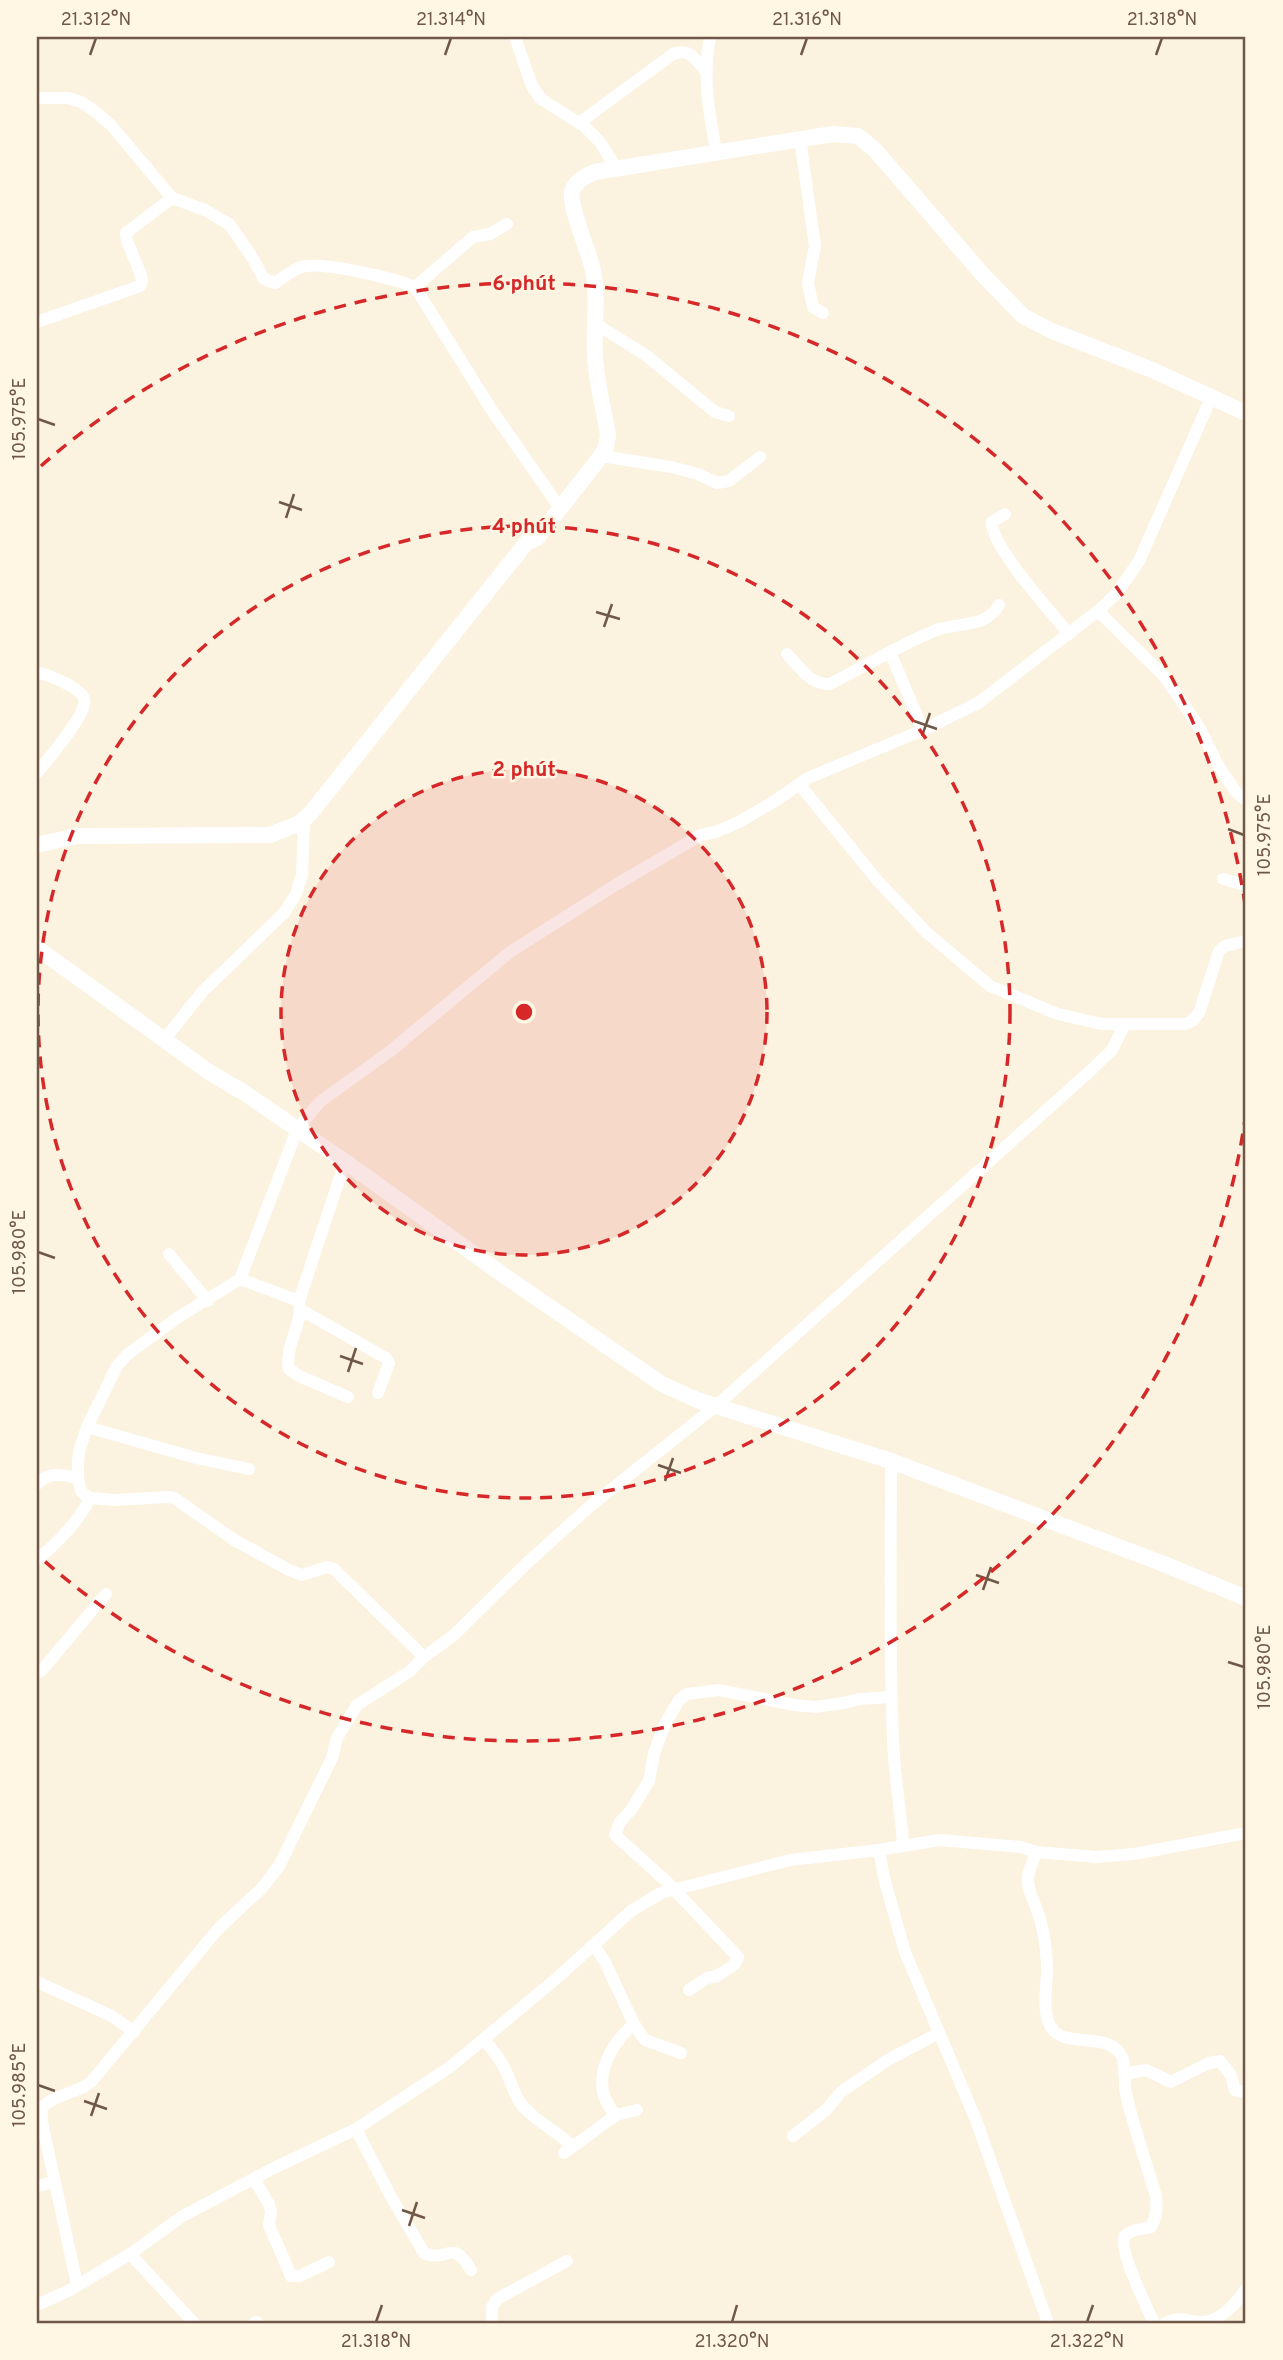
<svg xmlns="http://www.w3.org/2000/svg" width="1283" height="2360" font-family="Overpass,sans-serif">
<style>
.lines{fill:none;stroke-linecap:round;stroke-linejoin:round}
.minor{stroke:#fff;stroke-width:12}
.tertiary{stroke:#fff;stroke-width:16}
.ticks{fill:none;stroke:#705848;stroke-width:2.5}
.ring{fill:none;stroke:#d62828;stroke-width:3.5;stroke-dasharray:12 9}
.centre{fill:#d62828;stroke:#fff6e4;stroke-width:3.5}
.ring-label{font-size:21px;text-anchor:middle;font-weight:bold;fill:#d62828;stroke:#fff6e4;stroke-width:5;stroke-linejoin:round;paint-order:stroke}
.neatline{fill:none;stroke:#705848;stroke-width:2.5}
.ticks-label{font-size:18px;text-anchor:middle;fill:#705848}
</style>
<rect width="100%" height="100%" fill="#fbf2df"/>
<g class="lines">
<g class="minor">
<polyline points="515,37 532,86 541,99 584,126 600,142 616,168"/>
<path d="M710 37C702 76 709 112 716 151"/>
<path d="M37 98H68L81 102 96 112 111 125 172 198 205 210 229 224 252 257 264 279 275 283C284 277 294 268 305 266 327 263 394 278 415 287L491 409 560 508"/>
<path d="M579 123 673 54C690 48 694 58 705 70"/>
<polyline points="800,139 815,246 808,283 813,307 823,313"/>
<polyline points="415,287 473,237 490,234 507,224"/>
<polyline points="37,322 140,286 142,281 141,275 127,241 126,233 172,198"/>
<polyline points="596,324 647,356 715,412 729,416"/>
<polyline points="601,456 671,467 698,474 717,483 729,481 760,457"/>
<path d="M1005 514 992 522C990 545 1052 613 1069 634"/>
<polyline points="1098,611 1164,676 1199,727 1218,765 1236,792 1246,800"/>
<path d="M890 652C906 644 922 635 940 629 963 622 985 628 999 605"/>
<path d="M787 654C800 667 810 685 830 684L890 652 923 730"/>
<path d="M37 672C48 675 81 687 84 699 89 713 46 761 37 773"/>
<polyline points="800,785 877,880 926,932 990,986 1058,1014 1101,1024 1185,1024 1192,1021 1199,1013 1219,951 1225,946 1246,941"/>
<polyline points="1223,879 1246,885"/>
<polyline points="164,1040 203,991 284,913 296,894 302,875 304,819"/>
<polyline points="169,1254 208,1301"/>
<path d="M240 1279 299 1301C304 1324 284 1345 289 1369L299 1376 348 1397"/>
<polyline points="299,1301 342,1171 347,1163"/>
<polyline points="301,1310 386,1358 389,1363 378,1393"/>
<polyline points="87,1427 196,1458 249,1469"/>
<path d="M891 1461C891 1554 889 1647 893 1739 894 1775 901 1810 903 1845"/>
<path d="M37 1484C48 1471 63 1475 78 1478"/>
<path d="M37 1560C57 1543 79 1522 90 1498"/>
<polyline points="424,1657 334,1569 327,1567 302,1575 289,1570 236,1541 174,1498 168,1497 114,1500 90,1498 85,1495 81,1491 78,1478 78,1464 79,1451 87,1427 117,1366 128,1354 177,1318 240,1279 297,1130 312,1111 321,1101 389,1052 510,952 617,884 701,835 716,832 739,822 778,799 808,778 923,730 978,703 1098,611 1116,594 1139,561 1211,398"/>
<polyline points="37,1673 42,1670 106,1594"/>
<polyline points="879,1850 884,1878 905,1952 976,2120 1048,2323"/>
<path d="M1036 1852C1034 1860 1029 1869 1028 1877 1027 1890 1034 1901 1038 1913 1044 1929 1046 1948 1047 1965 1048 1983 1039 2018 1055 2032 1073 2047 1110 2032 1122 2057 1127 2068 1123 2082 1126 2094 1134 2128 1146 2162 1156 2196 1157 2207 1157 2217 1151 2227 1144 2229 1129 2230 1125 2236 1117 2248 1148 2309 1154 2323"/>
<polyline points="594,1945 605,1962 634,2024 645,2040 681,2053"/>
<polyline points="37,1982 112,2016 134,2032"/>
<polyline points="689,1990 707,1978 717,1976 734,1965 738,1957 666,1881 615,1835 620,1822 631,1810 649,1781 654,1753 665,1724 679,1700 687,1694 719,1690 794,1705 816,1707 849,1702 859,1699 891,1697"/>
<path d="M484 2040C494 2051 503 2062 508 2076 512 2084 514 2093 519 2101 532 2120 555 2129 572 2146"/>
<polyline points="1124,2074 1146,2070 1171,2082 1209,2063 1220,2061 1231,2075 1235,2090 1246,2092"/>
<path d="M616 2115C588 2086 607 2047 634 2024"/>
<path d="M356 2129 390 2195 424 2253C448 2264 451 2236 471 2270"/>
<polyline points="793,2136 826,2110 841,2092 886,2061 939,2033"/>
<polyline points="564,2153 616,2115 637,2110"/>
<polyline points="256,2177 257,2184 269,2204 271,2212 269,2225 291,2276 300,2276 329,2262"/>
<polyline points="37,2186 54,2182"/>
<polyline points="130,2254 194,2323"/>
<path d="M77 2284 44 2132C43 2125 40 2116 42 2109 46 2097 81 2092 91 2082L218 1929 262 1888 279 1866 332 1758 337 1738 357 1705 409 1672 424 1657 454 1635 526 1564 589 1507 716 1406 1089 1072 1112 1050 1125 1024"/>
<polyline points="37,2305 70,2290 130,2254 181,2217 272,2169 356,2129 450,2067 557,1978 631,1911 661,1893 790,1860 879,1850 939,1840 1021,1847 1036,1852 1097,1857 1134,1854 1246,1833"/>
<polyline points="254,2323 257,2322"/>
<polyline points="492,2323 492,2307 497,2299 567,2261"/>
<path d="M1165 2323C1184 2315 1185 2322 1203 2322 1221 2321 1237 2302 1246 2289"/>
</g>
<g class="tertiary">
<path d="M37 845 77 836 270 835 298 824 309 815 527 542 537 538 601 456 606 447 608 435C604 409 596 382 595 356 593 326 599 299 593 270 589 252 569 207 572 192 575 181 585 176 595 172L833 134 858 136 875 150 984 276 1023 316 1052 331 1150 369 1246 413"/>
<polyline points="37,948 209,1072 246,1094 347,1163 506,1277 662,1384 697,1400 891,1461 1164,1564 1246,1598"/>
</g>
</g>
<path class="ticks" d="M90 55 96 38M445 55 451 38M801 55 807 38M1156 55 1162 38M38 419 55 425M279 502 302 510M286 518 294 494M596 612 620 619M604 627 612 604M914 721 937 729M922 736 930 713M1228 829 1244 835M38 1252 55 1258M340 1356 363 1364M348 1372 356 1348M658 1465 681 1473M665 1481 673 1458M976 1575 999 1583M983 1590 991 1567M1228 1662 1244 1667M38 2085 55 2091M84 2101 107 2109M91 2116 99 2093M402 2210 425 2218M409 2226 417 2202M376 2322 382 2305M732 2322 737 2305M1087 2322 1093 2305"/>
<circle cx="524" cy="1012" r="243" fill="#d62828" fill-opacity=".12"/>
<g class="ring">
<circle cx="524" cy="1012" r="243"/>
<circle cx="524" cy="1012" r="486"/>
<path d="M1246 1113A729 729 0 0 1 41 1558M41 466A729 729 0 0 1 1246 911"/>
</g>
<circle cx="524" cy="1012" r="10" class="centre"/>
<g class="ring-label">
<text x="524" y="290">6 phút</text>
<text x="524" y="533">4 phút</text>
<text x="524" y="776">2 phút</text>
</g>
<rect width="1283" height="2360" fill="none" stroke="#fff6e4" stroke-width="77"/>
<rect x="38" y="38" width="1206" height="2284" class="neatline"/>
<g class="ticks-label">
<text x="96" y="25">21.312°N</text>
<text x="451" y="25">21.314°N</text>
<text x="807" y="25">21.316°N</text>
<text x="1162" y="25">21.318°N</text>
<text transform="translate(19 419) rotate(-90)" y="6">105.975°E</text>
<text transform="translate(1264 835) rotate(-90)" y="6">105.975°E</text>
<text transform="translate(19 1252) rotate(-90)" y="6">105.980°E</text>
<text transform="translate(1264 1667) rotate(-90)" y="6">105.980°E</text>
<text transform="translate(19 2085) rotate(-90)" y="6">105.985°E</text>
<text x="376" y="2347">21.318°N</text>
<text x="732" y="2347">21.320°N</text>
<text x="1087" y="2347">21.322°N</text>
</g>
</svg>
